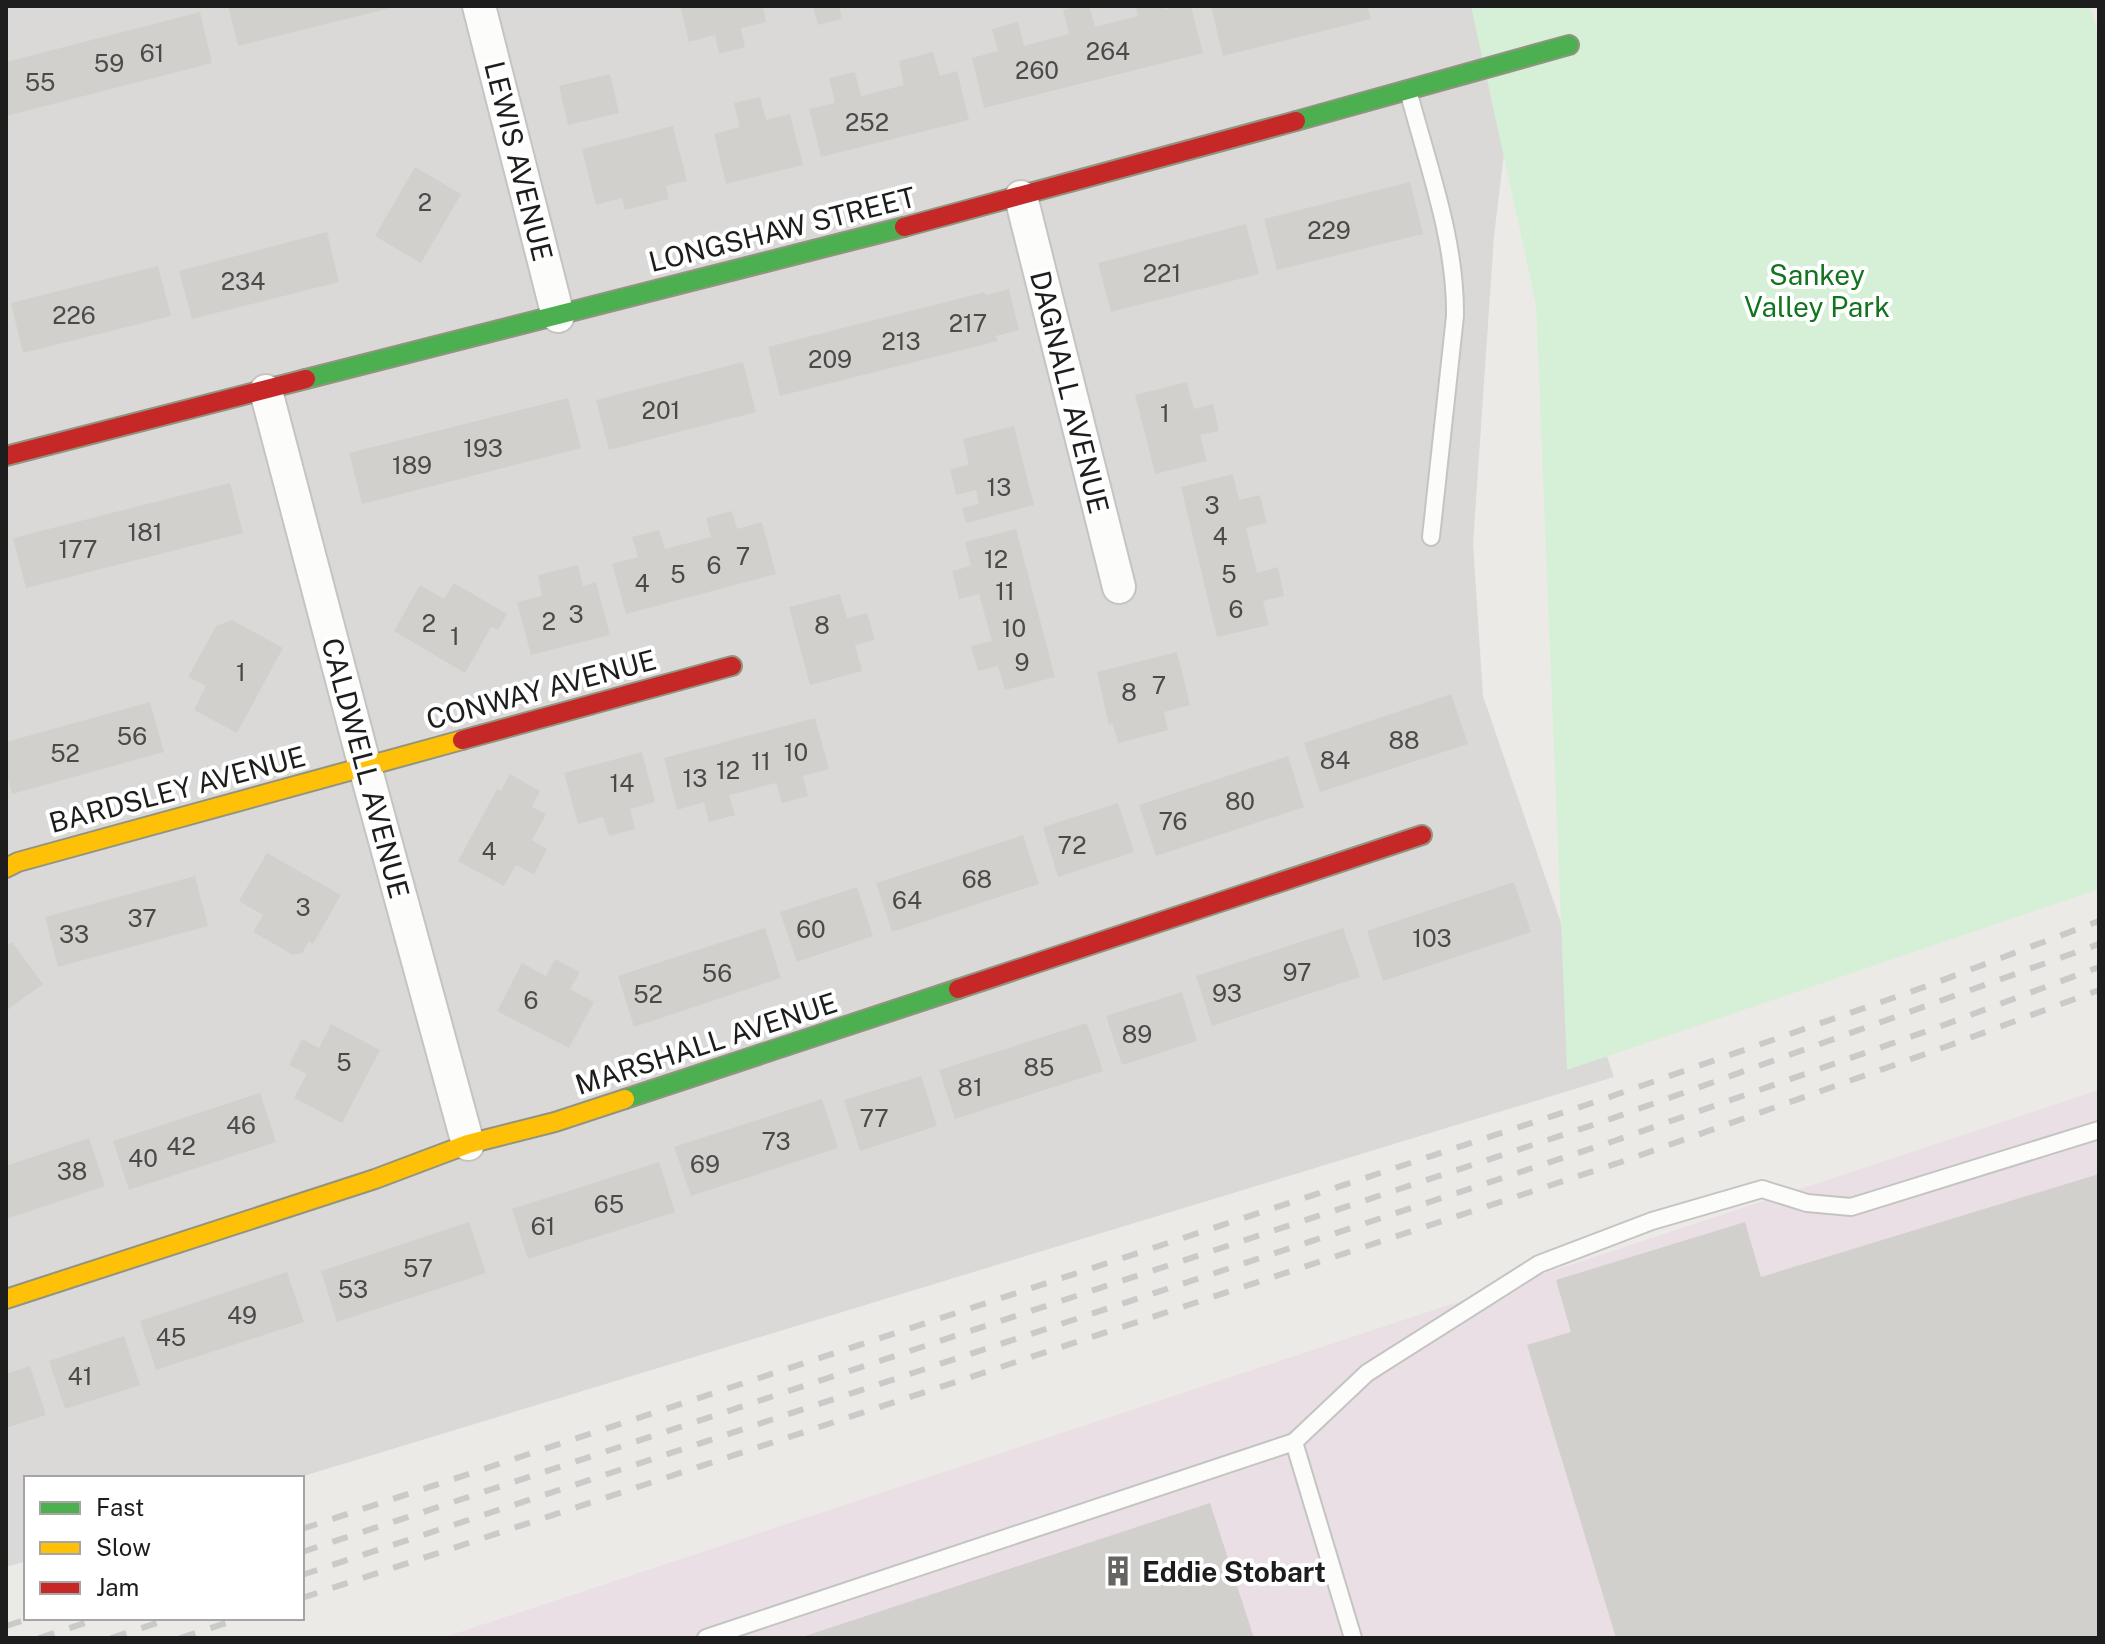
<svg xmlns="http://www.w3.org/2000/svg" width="2105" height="1644" font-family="'Public Sans',sans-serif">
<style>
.residential{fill:#dbd9d7}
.industrial{fill:#e9dfe4}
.park{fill:#d5f0d6}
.building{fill:#d2d0cd}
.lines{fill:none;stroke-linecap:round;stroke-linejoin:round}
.lane-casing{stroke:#c4c4c2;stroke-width:20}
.street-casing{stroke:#c4c4c2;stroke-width:36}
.fast-casing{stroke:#929480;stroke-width:22}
.slow-casing{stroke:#929480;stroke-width:22}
.jam-casing{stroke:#929480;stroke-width:22}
.lane{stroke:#fcfcfb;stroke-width:16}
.street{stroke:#fcfcfb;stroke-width:32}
.fast{stroke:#4caf50;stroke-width:18}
.slow{stroke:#ffc107;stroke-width:18}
.jam{stroke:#c62828;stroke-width:18}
.rail{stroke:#cacac9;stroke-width:6;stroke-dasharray:16 16;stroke-linecap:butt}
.labels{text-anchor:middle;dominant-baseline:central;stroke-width:8;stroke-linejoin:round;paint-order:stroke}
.number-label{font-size:24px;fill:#4a4a49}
.street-label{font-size:28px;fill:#1d1d1d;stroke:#fff}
.park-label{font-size:28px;fill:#13741f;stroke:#fff}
.poi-label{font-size:28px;font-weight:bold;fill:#1d1d1d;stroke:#fff;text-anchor:start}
</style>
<rect width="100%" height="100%" fill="#eceae6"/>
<polygon class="residential" points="6,6 1522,6 1494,236 1473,544 1483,696 1614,1077 297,1478 26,1478 26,1561 6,1567"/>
<polygon class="industrial" points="2099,1090 2099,1638 442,1638"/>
<polygon class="park" points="1471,6 2090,6 2099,37 2099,889 1567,1070 1536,304"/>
<g class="building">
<polygon points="228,6 395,6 395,7 238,46"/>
<polygon points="680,6 763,6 766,22 741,28 745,47 719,54 715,35 689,42"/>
<polygon points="813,6 839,6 842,19 818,25"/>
<polygon points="1077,6 1089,6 1095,27 1138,16 1136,6 1163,6 1164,9 1191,6 1203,53 984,108 972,58 998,51 992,29 1018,22 1024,46 1069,34 1063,10"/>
<polygon points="1215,6 1367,6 1371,19 1223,56 1211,7"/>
<polygon points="200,12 212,63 6,116 6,62"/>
<polygon points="933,52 940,76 957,71 969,120 821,157 809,109 835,103 829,78 855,72 861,96 904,85 899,61"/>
<polygon points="610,74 619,113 568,125 559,86"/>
<polygon points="760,97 766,120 790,114 803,165 726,184 714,134 740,127 734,103"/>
<polygon points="673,126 687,181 666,186 669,199 625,210 622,198 596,205 582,149"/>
<polygon points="415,167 461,194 421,263 375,236"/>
<polygon points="1410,182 1423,234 1277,270 1264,219"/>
<polygon points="1246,224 1259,274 1111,312 1098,263"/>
<polygon points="327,232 339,282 192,319 179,271"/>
<polygon points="158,266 171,316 23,353 11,303"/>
<polygon points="1009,289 1019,330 996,336 998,341 780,396 768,347 985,292 986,295"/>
<polygon points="743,362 756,412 609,450 596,400"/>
<polygon points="1187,382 1194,409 1213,404 1219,431 1200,435 1207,461 1155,474 1135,395"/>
<polygon points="568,398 581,448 362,504 349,453"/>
<polygon points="1014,426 1034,505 966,523 962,508 979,504 976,490 956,495 950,469 969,465 963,439"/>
<polygon points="1233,474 1239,500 1260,495 1267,523 1246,528 1257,573 1278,567 1284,596 1263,601 1269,625 1217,637 1181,487"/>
<polygon points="230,483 243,533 26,588 13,538"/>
<polygon points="732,511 737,529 762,522 776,574 626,614 612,564 638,557 632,537 659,530 665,549 711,537 706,518"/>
<polygon points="1016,529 1055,677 1005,690 998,666 978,671 971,646 992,641 979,594 959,599 952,571 971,566 965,542"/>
<polygon points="578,565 583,586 596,582 610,635 531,655 517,602 542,596 538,575"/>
<polygon points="454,583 507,614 498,630 491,627 465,673 394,631 420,585 444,599"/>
<polygon points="840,594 847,618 867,613 875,640 855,645 862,671 810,685 789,607"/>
<polygon points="232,620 283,648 237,733 194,710 206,686 188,677 216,626"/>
<polygon points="1177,652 1190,705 1164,712 1168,730 1118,743 1113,724 1109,725 1097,672"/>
<polygon points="1451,694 1468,744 1320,792 1304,743"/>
<polygon points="150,702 164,752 12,794 6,772 6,742"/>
<polygon points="815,718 829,769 803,776 808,796 782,803 776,783 729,795 735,815 709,822 704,802 677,810 664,758"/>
<polygon points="642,752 655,802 630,809 635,829 609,836 603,817 578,824 564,773"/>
<polygon points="1288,756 1304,807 1156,856 1139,805"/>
<polygon points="510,774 540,791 532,807 546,814 532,840 547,849 534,875 516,865 504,886 458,861 497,789 501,791"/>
<polygon points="1118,803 1134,852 1058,877 1043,827"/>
<polygon points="1023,835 1039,884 892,932 876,883"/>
<polygon points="267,853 341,895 313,944 309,941 302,953 293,955 253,932 263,915 239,901"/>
<polygon points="195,876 208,926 58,967 45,917"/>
<polygon points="1514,882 1531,932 1383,981 1367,931"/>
<polygon points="857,887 873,936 797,962 780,912"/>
<polygon points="765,928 781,978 634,1027 618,976"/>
<polygon points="1343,928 1360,977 1212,1026 1196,976"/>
<polygon points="12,942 43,984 6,1011 6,946"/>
<polygon points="555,959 580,972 570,989 594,1002 569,1048 497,1011 522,963 546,976"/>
<polygon points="1182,992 1197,1041 1122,1065 1106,1016"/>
<polygon points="1087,1023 1103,1071 955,1119 939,1070"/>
<polygon points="331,1024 380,1050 342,1123 294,1098 307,1074 289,1065 302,1039 319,1048"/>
<polygon points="921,1076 937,1126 860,1151 844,1100"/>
<polygon points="260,1093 276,1142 129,1190 113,1141"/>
<polygon points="822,1099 838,1148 691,1196 674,1147"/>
<polygon points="89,1138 105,1186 6,1219 6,1166"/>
<polygon points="659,1162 675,1212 528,1259 512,1209"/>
<polygon points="2099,1174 2099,1638 1616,1638 1527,1345 1571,1332 1556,1280 1745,1222 1761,1277"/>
<polygon points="469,1222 486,1273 337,1322 321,1271"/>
<polygon points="287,1272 304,1322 156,1370 140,1321"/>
<polygon points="124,1336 140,1385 65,1409 49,1361"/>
<polygon points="30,1366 46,1415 6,1428 6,1374"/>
<polygon points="1210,1503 1254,1638 802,1638 802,1637"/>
</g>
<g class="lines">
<g class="lane-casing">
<g id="lane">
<path d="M1408 90C1427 163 1456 239 1455 316L1431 537"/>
<polyline points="1294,1442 1367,1373 1539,1264 1652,1221 1762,1189 1807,1203 1851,1207 2099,1130"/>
<polyline points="706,1638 1294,1442 1353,1638"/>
</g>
</g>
<g class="street-casing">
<g id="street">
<polyline points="479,6 558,316"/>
<polyline points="1021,197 1119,587"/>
<polyline points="266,391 365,767 468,1144"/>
</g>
</g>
<g class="fast-casing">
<g id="fast">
<polyline points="1296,121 1569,45"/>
<polyline points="306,379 904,227"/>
<polyline points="625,1099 958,989"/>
</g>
</g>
<g class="slow-casing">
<g id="slow">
<polyline points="6,868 18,862 462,740"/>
<polyline points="6,1299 375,1179 468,1144 555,1122 625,1099"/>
</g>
</g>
<g class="jam-casing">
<g id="jam">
<polyline points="904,227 1296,121"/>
<polyline points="6,456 306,379"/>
<polyline points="462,740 732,666"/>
<polyline points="958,989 1422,835"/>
</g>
</g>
<use href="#lane" class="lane"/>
<use href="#street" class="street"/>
<use href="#fast" class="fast"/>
<use href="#slow" class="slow"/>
<use href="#jam" class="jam"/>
<g class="rail">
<polyline points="302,1529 1598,1101 1927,986 2099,921"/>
<polyline points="302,1552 1602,1122 2099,944"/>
<polyline points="302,1575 1614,1141 1933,1029 2099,967"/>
<polyline points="302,1598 1621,1162 1945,1047 2099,990"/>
<polyline points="6,1626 31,1618"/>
<polyline points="39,1638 100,1618"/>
<polyline points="111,1638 172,1618"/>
<polyline points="180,1638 241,1618"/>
</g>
</g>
<defs>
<g id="building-bare" transform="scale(2.4)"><path d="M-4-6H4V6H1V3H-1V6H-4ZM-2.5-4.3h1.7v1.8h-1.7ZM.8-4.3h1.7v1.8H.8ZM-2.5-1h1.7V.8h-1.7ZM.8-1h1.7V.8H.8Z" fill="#656563" stroke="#fff" stroke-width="2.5" paint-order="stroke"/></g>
</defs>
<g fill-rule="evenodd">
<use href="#building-bare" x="1118" y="1571"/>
</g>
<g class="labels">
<g class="number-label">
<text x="1108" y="51">264</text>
<text x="152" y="53">61</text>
<text x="109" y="63">59</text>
<text x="1037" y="70">260</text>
<text x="40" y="82">55</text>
<text x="867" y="122">252</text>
<text x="425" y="202">2</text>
<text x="1329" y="230">229</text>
<text x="1162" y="273">221</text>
<text x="243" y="281">234</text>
<text x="74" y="315">226</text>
<text x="968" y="323">217</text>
<text x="901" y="341">213</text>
<text x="830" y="359">209</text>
<text x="661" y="410">201</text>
<text x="1165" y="413">1</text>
<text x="483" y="448">193</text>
<text x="412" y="465">189</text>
<text x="999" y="487">13</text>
<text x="1212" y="505">3</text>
<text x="145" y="532">181</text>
<text x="1220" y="536">4</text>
<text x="78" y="549">177</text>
<text x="743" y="556">7</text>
<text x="996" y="559">12</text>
<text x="714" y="565">6</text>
<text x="678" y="574">5</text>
<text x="1229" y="574">5</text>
<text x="642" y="583">4</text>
<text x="1005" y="591">11</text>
<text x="1236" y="609">6</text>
<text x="576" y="614">3</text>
<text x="549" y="621">2</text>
<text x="429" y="623">2</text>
<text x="822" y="625">8</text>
<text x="1014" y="628">10</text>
<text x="455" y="636">1</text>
<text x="1022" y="662">9</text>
<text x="241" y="672">1</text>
<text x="1159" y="685">7</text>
<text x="1129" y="692">8</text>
<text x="132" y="736">56</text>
<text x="1404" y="740">88</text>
<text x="796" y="752">10</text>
<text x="65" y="753">52</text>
<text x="1335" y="760">84</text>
<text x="761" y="761">11</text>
<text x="728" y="770">12</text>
<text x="695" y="778">13</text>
<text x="622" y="783">14</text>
<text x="1240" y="801">80</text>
<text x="1173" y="821">76</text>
<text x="1072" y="845">72</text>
<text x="489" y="851">4</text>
<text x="977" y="879">68</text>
<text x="907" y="900">64</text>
<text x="303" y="907">3</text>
<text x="142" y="918">37</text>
<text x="811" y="929">60</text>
<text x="74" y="934">33</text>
<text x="1432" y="938">103</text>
<text x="1297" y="972">97</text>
<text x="717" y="973">56</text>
<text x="1227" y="993">93</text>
<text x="648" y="994">52</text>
<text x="531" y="1000">6</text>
<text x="1137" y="1034">89</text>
<text x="344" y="1062">5</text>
<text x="1039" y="1067">85</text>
<text x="970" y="1087">81</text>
<text x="874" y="1118">77</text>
<text x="241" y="1125">46</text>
<text x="776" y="1141">73</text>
<text x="181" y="1146">42</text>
<text x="143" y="1158">40</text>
<text x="705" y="1164">69</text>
<text x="72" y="1171">38</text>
<text x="609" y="1204">65</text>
<text x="543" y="1226">61</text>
<text x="418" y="1268">57</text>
<text x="353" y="1289">53</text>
<text x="242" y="1315">49</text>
<text x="171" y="1337">45</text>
<text x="80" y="1376">41</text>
</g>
<g class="street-label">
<text transform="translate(519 161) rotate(76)">LEWIS AVENUE</text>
<text transform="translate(782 229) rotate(-14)">LONGSHAW STREET</text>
<text transform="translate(1070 392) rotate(76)">DAGNALL AVENUE</text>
<text transform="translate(541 689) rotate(-15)">CONWAY AVENUE</text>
<text transform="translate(366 768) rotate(75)">CALDWELL AVENUE</text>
<text transform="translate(177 789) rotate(-15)">BARDSLEY AVENUE</text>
<text transform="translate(706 1043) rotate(-18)">MARSHALL AVENUE</text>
</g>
<g class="park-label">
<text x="1817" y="274">Sankey<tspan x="1817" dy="32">Valley Park</tspan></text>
</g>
<g class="poi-label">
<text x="1142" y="1571">Eddie Stobart</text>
</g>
</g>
<rect width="2105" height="1644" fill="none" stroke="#1d1d1d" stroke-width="16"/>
<rect x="24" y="1476" width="280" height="144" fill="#ffffff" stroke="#a5a5a5" stroke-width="2"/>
<rect x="40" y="1502" width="40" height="12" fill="#4caf50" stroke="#a5a5a5" stroke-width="2"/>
<text x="96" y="1516" font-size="24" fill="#1d1d1d">Fast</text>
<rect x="40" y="1542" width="40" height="12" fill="#ffc107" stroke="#a5a5a5" stroke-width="2"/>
<text x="96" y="1556" font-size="24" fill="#1d1d1d">Slow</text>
<rect x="40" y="1582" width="40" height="12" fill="#c62828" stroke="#a5a5a5" stroke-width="2"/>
<text x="96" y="1596" font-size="24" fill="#1d1d1d">Jam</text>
</svg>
